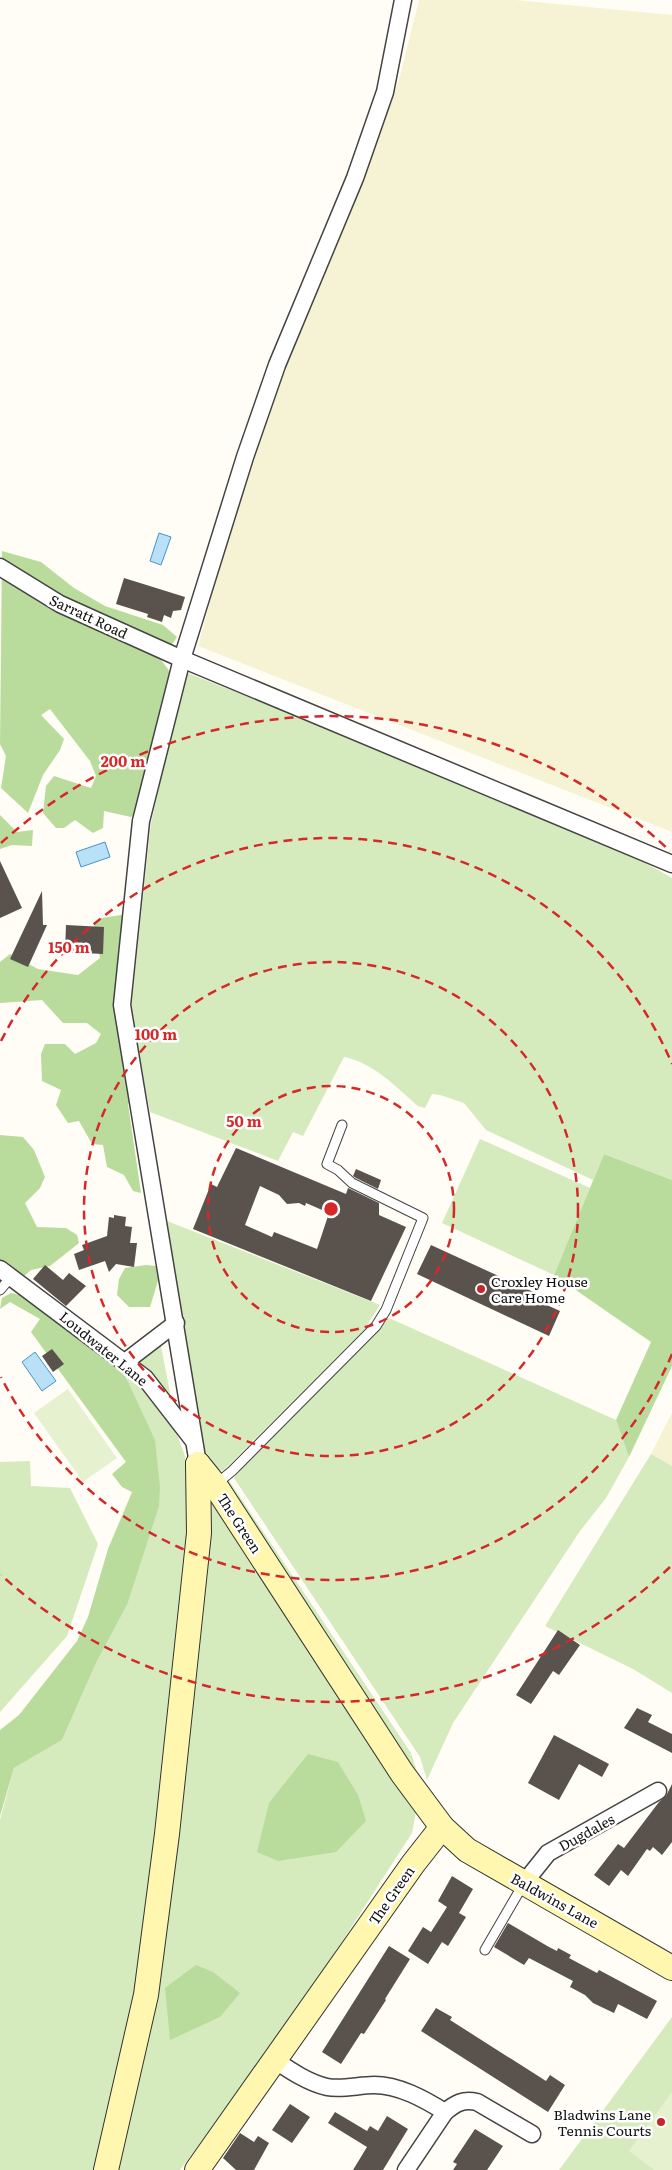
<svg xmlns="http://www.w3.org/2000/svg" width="672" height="2170" font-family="Literata,serif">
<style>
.farmland{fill:#f6f3d4}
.green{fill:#d5ebbd}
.forest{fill:#b9dc9c}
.pitch{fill:#e6f2cf}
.water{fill:#b9e0f7;stroke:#3f96cf}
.building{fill:#5a524d;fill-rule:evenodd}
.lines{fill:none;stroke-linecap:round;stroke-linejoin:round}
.lane-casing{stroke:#444;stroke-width:11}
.street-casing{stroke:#444;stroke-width:19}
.secondary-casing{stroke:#333;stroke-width:26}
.lane{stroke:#fff;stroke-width:9}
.street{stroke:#fff;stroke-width:16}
.secondary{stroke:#fff6b0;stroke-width:24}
.ring{fill:none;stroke:#d62828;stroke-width:2.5;stroke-dasharray:9 6}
.poi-dot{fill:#c4262e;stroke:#fff;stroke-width:2}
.labels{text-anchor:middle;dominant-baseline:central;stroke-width:5;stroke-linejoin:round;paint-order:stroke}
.street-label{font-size:14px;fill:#111;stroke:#fff}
.poi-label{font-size:14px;fill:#111;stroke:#fff;text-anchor:start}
.centre{fill:#d62828;stroke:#fff;stroke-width:2.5}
.ring-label{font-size:15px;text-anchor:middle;font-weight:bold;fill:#d62828;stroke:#fff;stroke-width:5;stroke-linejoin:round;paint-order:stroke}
</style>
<rect width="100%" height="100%" fill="#fffdf5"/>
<g class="farmland">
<polygon points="419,0 515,0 672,15 672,832 198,646 261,417 330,242 386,114 399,80"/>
<polygon points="672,1413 672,1466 651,1454"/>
</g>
<g class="green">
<path d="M185 672 595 834 672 878V1180L604 1154 593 1180 486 1130 464 1103 440 1095 432 1094 425 1108 418 1106C396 1087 374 1063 344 1057L303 1136 293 1132 278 1161 150 1112 131 1010 151 823Z"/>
<polygon points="480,1139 590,1188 554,1275 442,1223"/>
<polygon points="167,1221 380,1305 363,1331 223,1471 211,1466 197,1439"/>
<polygon points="389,1318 616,1420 629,1457 606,1498 580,1531 453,1723 427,1780 420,1757 234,1478 249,1460"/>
<polygon points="159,1342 161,1346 171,1398 136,1361"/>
<polygon points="127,1374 143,1389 163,1412 177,1435 185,1456 188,1538 182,1618 135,1996 96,2170 0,2170 0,1820 14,1768 62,1740 96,1663 127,1605 135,1492"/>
<polygon points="651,1454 672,1466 672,1693 633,1669 545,1626"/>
<polygon points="30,1461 31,1486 70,1488 98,1544 67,1636 0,1712 0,1462"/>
<polygon points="226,1476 411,1753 419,1778 224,1487"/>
<polygon points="205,1497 215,1500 414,1804 416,1812 412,1833 325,1968 262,2060 180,2170 102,2170 132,2051"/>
<polygon points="672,2017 672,2170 559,2170"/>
</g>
<g class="forest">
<polygon points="2,551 41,562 74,588 105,606 163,625 177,637 171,646 147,642 168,669 172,680 144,811 131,817 104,811 103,828 93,833 75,820 64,828 56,828 43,813 46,786 54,776 91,788 96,776 90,761 50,709 41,715 64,739 60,750 43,775 28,813 1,788 6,756 0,744"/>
<polygon points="0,815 17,832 33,830 32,846 12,845 0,849"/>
<polygon points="121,915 132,917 126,983 114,992 114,1002 138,1092 128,1104 141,1193 133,1191 124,1175 107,1167 103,1145 92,1144 79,1121 68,1123 56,1105 61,1090 42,1081 41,1054 45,1044 65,1044 75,1054 96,1043 101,1034 87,1023 63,1023 42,1000 0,1003 0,962 10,954 38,969 78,975 100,958 94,924 101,918"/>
<polygon points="0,1135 23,1137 34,1150 45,1177 40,1188 25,1203 37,1227 66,1228 77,1235 79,1243 50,1266 31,1270 22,1278 0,1264"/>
<polygon points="604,1154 672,1180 672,1366 629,1457 616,1420 651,1342 554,1275"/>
<polygon points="146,1265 156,1266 161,1271 150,1307 129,1307 117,1295 119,1279 125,1268"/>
<polygon points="11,1293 25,1296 123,1371 155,1440 160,1487 159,1506 127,1605 96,1663 62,1740 14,1768 0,1816 0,1730 19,1715 77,1641 88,1617 108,1549 132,1492 122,1487 112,1474 126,1462 31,1332 40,1319 10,1302 0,1309 2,1298"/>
<polygon points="308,1754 338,1762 358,1795 366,1821 336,1852 278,1861 257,1852 269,1803"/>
<polygon points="196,1965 213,1972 240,1993 220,2017 170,2040 165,1988"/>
</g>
<g class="pitch">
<polygon points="68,1389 117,1458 83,1482 34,1413"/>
<polygon points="672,2092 672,2170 654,2170 629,2151"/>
</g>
<g class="water">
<polygon points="159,533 171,537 161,565 150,561"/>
<polygon points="105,842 110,857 81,867 76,852"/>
<polygon points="35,1352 56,1381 42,1391 22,1362"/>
</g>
<g class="building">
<polygon points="124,578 185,597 181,610 173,611 171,618 164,615 162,622 147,617 148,614 116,604"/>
<polygon points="0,861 22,908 0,918"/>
<polygon points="42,891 43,925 47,925 28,967 10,959"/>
<polygon points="66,925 104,927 103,954 65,952"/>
<path d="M236 1148 346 1194 348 1188 379 1203V1215L406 1227 371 1301 193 1229 211 1184 217 1187ZM260 1186 279 1195 287 1204 299 1203 305 1206 306 1203 329 1213 317 1249 274 1232 272 1237 245 1225Z"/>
<polygon points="356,1169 381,1180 378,1189 356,1178 353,1176"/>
<polygon points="114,1215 126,1217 125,1226 132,1227 130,1243 137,1243 134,1267 116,1264 109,1272 105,1261 79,1270 74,1254 84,1250 82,1245 107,1236 109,1217 114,1218"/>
<polygon points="431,1245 540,1295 538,1301 560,1311 549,1336 417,1274"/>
<polygon points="45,1265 63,1280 69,1273 86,1286 66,1306 33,1279"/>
<polygon points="52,1349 64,1364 53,1372 42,1356"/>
<polygon points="558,1630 580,1645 559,1675 553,1671 531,1704 516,1695"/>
<polygon points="637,1708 652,1715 648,1722 672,1734 672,1753 624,1728"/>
<polygon points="554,1735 609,1764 602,1777 579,1764 559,1800 528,1783"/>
<polygon points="672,1784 672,1842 662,1855 653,1847 650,1851 647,1849 628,1876 621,1870 609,1886 594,1875 618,1844 624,1848 659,1802 666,1796"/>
<polygon points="452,1876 473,1889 459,1913 466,1917 448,1946 442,1942 428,1964 408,1951 423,1927 431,1932 447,1907 438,1901"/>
<polygon points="508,1923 549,1947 557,1951 558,1948 571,1955 569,1958 597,1973 599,1970 657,2001 647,2019 618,2004 614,2013 593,2003 585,1995 570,1987 573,1981 529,1958 524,1965 494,1947"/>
<polygon points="389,1946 410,1959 385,1999 386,2000 364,2034 361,2033 341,2064 322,2052"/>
<polygon points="436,2008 452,2017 450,2020 546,2081 550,2075 565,2085 548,2112 421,2031"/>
<polygon points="290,2104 310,2117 292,2143 272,2130"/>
<polygon points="335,2112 367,2131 370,2126 378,2131 387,2116 408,2129 383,2170 353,2170 367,2147 328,2123"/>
<polygon points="475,2129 503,2146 487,2170 453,2170 457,2164 453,2162"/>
<polygon points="240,2133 254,2142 258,2136 269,2143 254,2170 236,2170 223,2158"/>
</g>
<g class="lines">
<g class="lane-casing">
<g id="lane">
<polyline points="0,1290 12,1276"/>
<polyline points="215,1485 232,1471 376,1326 386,1310 423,1218 352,1183 338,1170 327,1164 342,1125"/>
<polyline points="485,1950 524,1883"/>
</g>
</g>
<g class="street-casing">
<g id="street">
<polyline points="0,567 60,604 182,659 672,864"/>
<polyline points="0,1269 145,1378 193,1440"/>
<polyline points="125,1362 176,1323"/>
<polyline points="198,1464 122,1005 141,821 182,659 245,457 277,365 355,178 385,92 403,0"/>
<polyline points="524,1883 548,1853 658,1791"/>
<path d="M276 2061C291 2071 309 2083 327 2087 342 2090 359 2085 374 2085 399 2085 424 2099 445 2112L406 2170"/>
<path d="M445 2112C456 2103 463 2099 477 2102L532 2134"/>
</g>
</g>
<g class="secondary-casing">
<g id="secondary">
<polyline points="198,1464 215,1485 402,1773 442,1827 467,1850 672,1968"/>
<polyline points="106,2170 146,1995 167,1834 199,1533 198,1464"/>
<polyline points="197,2170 413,1864 442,1827"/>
</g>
</g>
<use href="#lane" class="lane"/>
<use href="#street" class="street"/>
<use href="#secondary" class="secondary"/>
</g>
<g class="ring">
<circle cx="331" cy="1209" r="123"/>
<circle cx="331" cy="1209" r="247"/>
<path d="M672 1354A370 370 0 0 1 1 1377M1 1041A370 370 0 0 1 672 1064"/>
<path d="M670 1567A493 493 0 0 1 1 1575M1 843A493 493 0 0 1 670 851"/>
</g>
<g class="poi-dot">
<circle cx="481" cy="1289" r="5"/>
<circle cx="661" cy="2122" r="5"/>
</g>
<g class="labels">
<g class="street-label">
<text transform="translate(89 616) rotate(25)">Sarratt Road</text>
<text transform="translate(104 1348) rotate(39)">Loudwater Lane</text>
<text transform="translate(240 1523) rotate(57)">The Green</text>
<text transform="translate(586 1832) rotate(-29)">Dugdales</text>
<text transform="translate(391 1895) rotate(-55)">The Green</text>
<text transform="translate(555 1900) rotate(29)">Baldwins Lane</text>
</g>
<g class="poi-label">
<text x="491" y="1281">Croxley House<tspan x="491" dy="16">Care Home</tspan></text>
<text x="651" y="2114" text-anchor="end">Bladwins Lane<tspan x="651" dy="16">Tennis Courts</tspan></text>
</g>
</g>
<circle cx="331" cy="1209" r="8" class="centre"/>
<g class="ring-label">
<text x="123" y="767">200 m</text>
<text x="69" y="953">150 m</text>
<text x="156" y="1040">100 m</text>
<text x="244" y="1127">50 m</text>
</g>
</svg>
